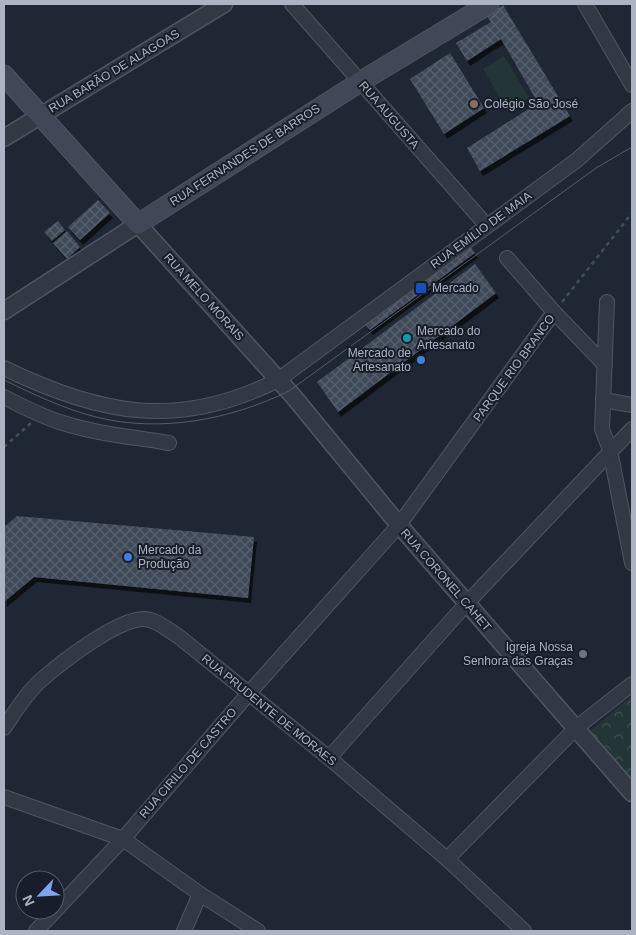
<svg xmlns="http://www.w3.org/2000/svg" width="636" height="935" font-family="Helvetica,sans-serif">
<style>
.grass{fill:#243537}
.park{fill:url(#park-crowns)}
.building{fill:url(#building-cross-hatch);filter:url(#shadow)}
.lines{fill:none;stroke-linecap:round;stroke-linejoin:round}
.minor-casing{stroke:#505663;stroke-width:16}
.tertiary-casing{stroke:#505663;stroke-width:19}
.secondary-casing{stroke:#505663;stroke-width:21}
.path{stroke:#405054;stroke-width:2.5;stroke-dasharray:4 4;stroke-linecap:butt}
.minor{stroke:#323944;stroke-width:14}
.tertiary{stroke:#323944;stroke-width:16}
.secondary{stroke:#414757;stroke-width:19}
.tram{stroke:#545c6c;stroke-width:1}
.education-dot{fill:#8d6e63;stroke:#181e29;stroke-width:2}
.transit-dot{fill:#1a4fb4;stroke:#181e29;stroke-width:2}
.culture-dot{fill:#0f9aa8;stroke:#181e29;stroke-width:2}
.shop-dot{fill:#3f7fe0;stroke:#181e29;stroke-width:2}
.worship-dot{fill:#6b7280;stroke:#181e29;stroke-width:2}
.labels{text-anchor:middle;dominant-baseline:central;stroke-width:4;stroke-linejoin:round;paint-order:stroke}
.street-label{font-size:12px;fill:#acb3c2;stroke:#181e29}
.poi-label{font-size:12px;fill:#acb3c2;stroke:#181e29;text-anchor:start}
</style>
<defs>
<pattern id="park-crowns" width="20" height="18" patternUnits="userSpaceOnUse" patternTransform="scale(1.25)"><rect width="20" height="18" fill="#243537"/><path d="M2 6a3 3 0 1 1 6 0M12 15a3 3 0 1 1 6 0" fill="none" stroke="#415052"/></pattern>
<pattern id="building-cross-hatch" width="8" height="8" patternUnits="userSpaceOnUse" patternTransform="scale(1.25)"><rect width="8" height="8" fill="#404959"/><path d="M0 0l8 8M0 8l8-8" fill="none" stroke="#59616f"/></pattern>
<filter id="shadow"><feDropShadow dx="3" dy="5" stdDeviation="0" flood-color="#0009"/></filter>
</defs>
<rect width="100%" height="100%" fill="#1f2734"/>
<polygon class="grass" points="504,56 529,98 508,111 483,69"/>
<polygon class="park" points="632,696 632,779 589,732"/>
<g class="building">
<polygon points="503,5 570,116 480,171 467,148 538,103 501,39 467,61 456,43 491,22 487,16"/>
<polygon points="450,53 484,108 444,134 410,79"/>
<polygon points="98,200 110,213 80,240 68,227"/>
<polygon points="58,221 65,230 52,241 44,232"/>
<polygon points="67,231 80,247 67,259 53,243"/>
<polygon points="469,245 475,253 370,330 364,323"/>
<polygon points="475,264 496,293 338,412 317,382"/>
<polygon points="17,516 254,537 248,598 34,577 4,602 4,527"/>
</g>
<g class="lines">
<g class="minor-casing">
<g id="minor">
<polyline points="292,4 487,226"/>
<polyline points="585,4 632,85"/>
<polyline points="507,258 554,312 605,365"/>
<polyline points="607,302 602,429 610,450 632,563"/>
<path d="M4 368C100 415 179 430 278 380L577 160 632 111"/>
<path d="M4 397C23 407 43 417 63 423 97 434 134 437 169 443"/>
<polyline points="603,400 632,405"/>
<path d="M4 728C15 712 25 695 39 682 60 663 117 619 144 619 156 619 168 630 178 636L329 758 447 859 524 931"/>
<polyline points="329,758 467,603 632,429"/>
<polyline points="4,797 123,839 200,894 258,931"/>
<polyline points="447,859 576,728 632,684"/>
<polyline points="36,931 123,839 249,693 399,525 554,312"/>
<polyline points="184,931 200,894"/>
</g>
</g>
<g class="tertiary-casing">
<g id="tertiary">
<polyline points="4,138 224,4"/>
<polyline points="4,311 138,224 293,396 399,525 632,793"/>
</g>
</g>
<g class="secondary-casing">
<polyline id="secondary" points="4,75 138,224 360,82 489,4"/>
</g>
<g class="path">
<polyline points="562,302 632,213"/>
<polyline points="4,447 31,423"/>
</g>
<use href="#minor" class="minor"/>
<use href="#tertiary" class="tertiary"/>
<use href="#secondary" class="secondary"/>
<path class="tram" d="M4 380C33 394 64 409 96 417 160 433 230 420 289 391L596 168 632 147"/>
</g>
<circle class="education-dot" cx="474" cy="104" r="5"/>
<rect class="transit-dot" x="415" y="282" width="12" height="12" rx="2.5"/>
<circle class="culture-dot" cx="407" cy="338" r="5"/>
<g class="shop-dot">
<circle cx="421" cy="360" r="5"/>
<circle cx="128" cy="557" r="5"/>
</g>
<circle class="worship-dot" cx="583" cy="654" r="5"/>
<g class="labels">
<g class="street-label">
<text transform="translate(114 71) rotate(-31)">RUA BARÃO DE ALAGOAS</text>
<text transform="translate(389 115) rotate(49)">RUA AUGUSTA</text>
<text transform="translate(245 155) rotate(-33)">RUA FERNANDES DE BARROS</text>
<text transform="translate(481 230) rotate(-36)">RUA EMÍLIO DE MAIA</text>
<text transform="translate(204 297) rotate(48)">RUA MELO MORAIS</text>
<text transform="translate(514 368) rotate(-54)">PARQUE RIO BRANCO</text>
<text transform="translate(446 580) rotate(49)">RUA CORONEL CAHET</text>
<text transform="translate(269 710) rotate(39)">RUA PRUDENTE DE MORAES</text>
<text transform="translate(188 763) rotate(-49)">RUA CIRILO DE CASTRO</text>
</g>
<g class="poi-label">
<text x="484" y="104">Colégio São José</text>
<text x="432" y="288">Mercado</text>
<text x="417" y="331">Mercado do<tspan x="417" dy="14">Artesanato</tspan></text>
<text x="411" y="353" text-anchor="end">Mercado de<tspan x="411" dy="14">Artesanato</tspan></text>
<text x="138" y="550">Mercado da<tspan x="138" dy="14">Produção</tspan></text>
<text x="573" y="647" text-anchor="end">Igreja Nossa<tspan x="573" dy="14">Senhora das Graças</tspan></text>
</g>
</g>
<rect width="636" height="935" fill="none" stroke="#acb3c2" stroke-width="10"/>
<g transform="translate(40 895) rotate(245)"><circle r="24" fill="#181e29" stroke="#535a66"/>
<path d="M0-4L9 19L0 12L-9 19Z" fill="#80a4f3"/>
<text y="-8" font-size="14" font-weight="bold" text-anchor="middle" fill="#acb3c2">N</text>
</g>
</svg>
